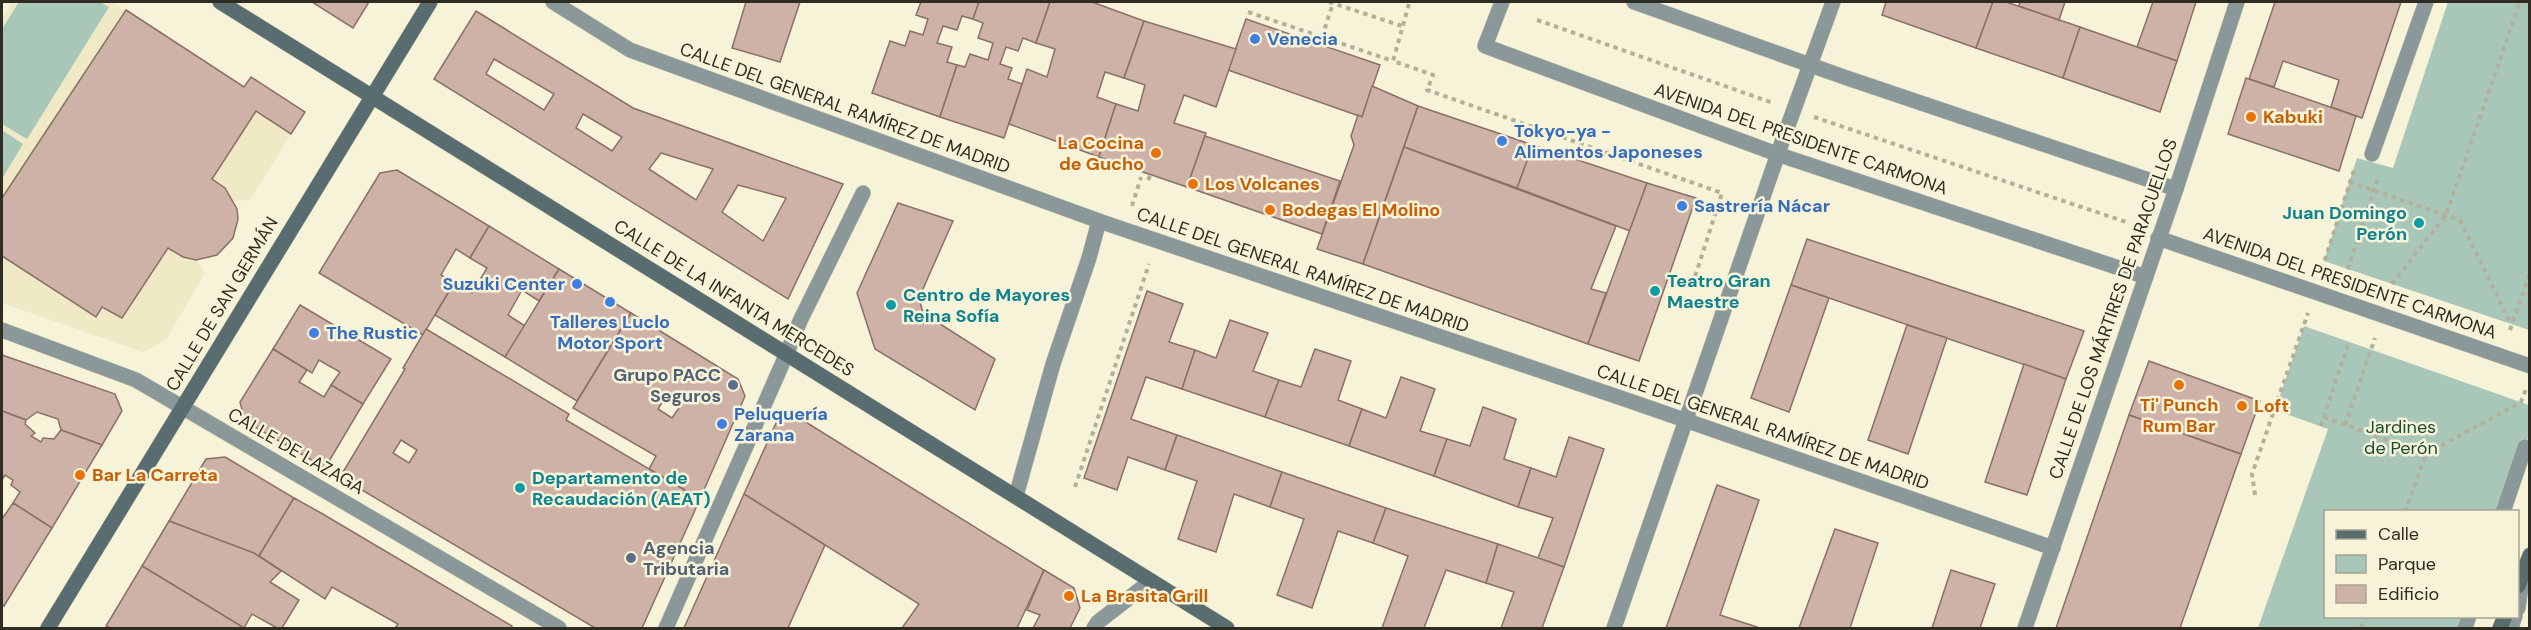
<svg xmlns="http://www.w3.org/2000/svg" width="2531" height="630" font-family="'DM Sans',sans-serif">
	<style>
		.built { fill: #efe9c6 }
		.green { fill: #a9c7b8 }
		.building { fill: #ceb2a7; stroke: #8a7066; stroke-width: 1.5; fill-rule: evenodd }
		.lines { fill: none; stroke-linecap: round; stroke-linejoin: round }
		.lane-casing { stroke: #d3cfb7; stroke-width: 16 }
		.street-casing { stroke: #d3cfb7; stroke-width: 16 }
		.secondary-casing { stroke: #d3cfb7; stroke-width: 16 }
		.path { stroke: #b3b09a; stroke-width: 4; stroke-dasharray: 4.5 4.5; stroke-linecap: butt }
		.lane { stroke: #8a989a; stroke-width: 15 }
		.street { stroke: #8a989a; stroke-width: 15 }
		.secondary { stroke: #596d70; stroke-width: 15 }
		.shop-dot { fill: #3f7fe0; stroke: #f7f3d8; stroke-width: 2 }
		.food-dot { fill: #e8710a; stroke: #f7f3d8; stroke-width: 2 }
		.culture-dot { fill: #0f9aa8; stroke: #f7f3d8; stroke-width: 2 }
		.service-dot { fill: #5c6f8a; stroke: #f7f3d8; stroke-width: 2 }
		.labels { text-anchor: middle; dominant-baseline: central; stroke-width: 5; stroke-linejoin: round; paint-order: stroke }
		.shop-label { font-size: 18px; font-weight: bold; fill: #366cbe; stroke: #f7f3d8; text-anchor: start }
		.street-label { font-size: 18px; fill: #2f2d23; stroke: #f7f3d8 }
		.food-label { font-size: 18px; font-weight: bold; fill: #c56008; stroke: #f7f3d8; text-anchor: start }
		.culture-label { font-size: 18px; font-weight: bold; fill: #0d838f; stroke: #f7f3d8; text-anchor: start }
		.service-label { font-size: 18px; font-weight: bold; fill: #4e5e75; stroke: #f7f3d8; text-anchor: end }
		.park-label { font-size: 18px; fill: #184c37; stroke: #f7f3d8 }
	</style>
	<rect width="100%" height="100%" fill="#f7f3d8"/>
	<polygon class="built" points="12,2 112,2 244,87 251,77 305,112 250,200 234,201 238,219 233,238 217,255 197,260 205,273 166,340 143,352 2,303 2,19"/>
	<g class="green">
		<polygon points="19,2 100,2 109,7 27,139 2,124 2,29"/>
		<polygon points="2448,2 2529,2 2529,330 2324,261 2357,158 2393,168"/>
		<polygon points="2,130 23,144 2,179"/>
		<polygon points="2304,326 2529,405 2529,435 2503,511 2326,512 2326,616 2466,617 2462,628 2258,628 2328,429 2275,410"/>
	</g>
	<g class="building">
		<polygon points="312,2 369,2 353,28"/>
		<polygon points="746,2 800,2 780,62 732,48"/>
		<polygon points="921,2 979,2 973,19 962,16 957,30 943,26 937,43 952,47 947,62 957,65 940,117 872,93 890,41 905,46 910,31 923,35 928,19 916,15"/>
		<polygon points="979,2 1050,2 1036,43 1023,38 1018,51 1006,47 1000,64 1012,68 1008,79 1022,84 1004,138 940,117 957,65 965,67 970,54 988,60 993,43 978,38 983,23 973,19"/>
		<polygon points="1050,2 1092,2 1144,21 1124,78 1105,72 1097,97 1116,104 1099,157 1009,124 1027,69 1047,77 1055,49 1036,43"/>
		<polygon points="1886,2 1993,2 1976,48 1882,15"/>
		<polygon points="1993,2 2006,2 2080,27 2063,78 1976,48"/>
		<polygon points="2020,2 2065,2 2059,20 2019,6"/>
		<polygon points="2153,2 2196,2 2177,61 2137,47"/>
		<polygon points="2275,2 2401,2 2362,118 2331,107 2339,80 2283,61 2274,87 2249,79"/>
		<polygon points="126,10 244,87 251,77 305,112 291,134 256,111 212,179 225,188 237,209 238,219 233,238 217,255 196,260 183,257 168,248 122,318 102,307 96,317 2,256 2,198"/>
		<path d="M476,11L633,108L843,184L788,299L434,79ZM494,59L554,94L544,110L486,74ZM583,114L622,137L612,151L576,128ZM661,153L713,169L696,200L649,169ZM738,185L786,198L763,241L722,212Z"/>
		<polygon points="1246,19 1380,65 1362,117 1228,70"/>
		<polygon points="1144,21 1236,49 1216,107 1184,95 1174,123 1206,133 1187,187 1099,157 1116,104 1138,111 1145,85 1124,78"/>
		<polygon points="2080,27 2177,61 2160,112 2063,78"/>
		<polygon points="2246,78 2356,116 2339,171 2228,134"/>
		<polygon points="1372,86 1418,106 1363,264 1317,249 1354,145 1351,136 1358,115 1362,117"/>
		<polygon points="1418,106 1533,145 1517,188 1404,147"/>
		<polygon points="1205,136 1340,181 1322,234 1187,187"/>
		<polygon points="1533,145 1647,183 1630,231 1517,188"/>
		<polygon points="1404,147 1616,226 1591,289 1606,293 1588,344 1363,264"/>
		<polygon points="397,170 489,226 470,258 456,249 441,275 454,283 423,335 319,273 380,173"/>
		<polygon points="1647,183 1696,198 1639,361 1588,344"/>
		<polygon points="898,203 953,221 919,298 923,313 995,359 975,410 875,349 857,293"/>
		<polygon points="489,226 559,269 539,301 522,290 508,315 525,326 505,357 435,315 454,283 472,293 487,268 470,258"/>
		<polygon points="1807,239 2084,331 2066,379 1791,285"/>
		<polygon points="559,269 631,313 577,401 505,357"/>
		<polygon points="1791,285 1829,298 1789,412 1751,398"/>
		<polygon points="1147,291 1183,304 1169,342 1195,350 1182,389 1146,377 1131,419 1177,435 1165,470 1128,457 1117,490 1084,478"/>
		<polygon points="300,305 391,359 363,404 331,385 340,372 319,360 312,373 273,349"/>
		<path d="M631,313L738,379L745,396L700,499L649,469L656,456L573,408ZM666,396L681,405L672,418L658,409Z"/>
		<polygon points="1230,320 1268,333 1253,371 1279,380 1265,417 1182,389 1195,350 1216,358"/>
		<polygon points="1907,325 1947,338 1908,454 1868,440"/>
		<path d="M426,329L569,414L566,420L700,499L642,628H595L340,477L405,369L403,368ZM401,440L417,450L409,463L393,453Z"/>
		<polygon points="273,349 307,370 299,382 324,397 331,385 363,404 325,468 245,421 240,402"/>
		<polygon points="1315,349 1351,361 1338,400 1362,409 1349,446 1265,417 1279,380 1301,387"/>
		<polygon points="2,355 115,394 122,411 102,445 61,430 58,419 37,412 26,420 2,411"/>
		<polygon points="2149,361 2260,401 2241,454 2129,415"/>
		<polygon points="2024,364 2066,379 2027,495 1985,482"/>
		<polygon points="1401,377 1435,389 1420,431 1447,439 1434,476 1349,446 1362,409 1386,418"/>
		<polygon points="1483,407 1516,419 1504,459 1531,468 1518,507 1434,476 1447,439 1470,446"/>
		<polygon points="2,411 26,420 25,424 35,433 31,436 41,442 43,438 54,439 61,430 102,445 52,528 13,503 20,492 11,485 13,480 5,475 2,480"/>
		<polygon points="2129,415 2241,454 2180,628 2056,628"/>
		<polygon points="796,416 1044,570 1017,628 902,628 919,604 744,494 776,423"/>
		<polygon points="1177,435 1282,472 1270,507 1234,494 1216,552 1178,539 1197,481 1165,470"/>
		<polygon points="1569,437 1604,449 1564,567 1538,558 1553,518 1518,507 1531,468 1556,477"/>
		<polygon points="225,457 294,498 259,556 169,521 206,459"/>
		<polygon points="1282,472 1386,508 1373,543 1338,531 1312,608 1277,595 1304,519 1270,507"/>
		<polygon points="1717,485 1759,500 1720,615 1760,628 1666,628"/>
		<polygon points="744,494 825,545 788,628 684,628"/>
		<polygon points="294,498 321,513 512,626 511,628 395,628 398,624 332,587 325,599 259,556"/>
		<polygon points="13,503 52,528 4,606 2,604 2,519"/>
		<polygon points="1386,508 1498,544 1486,583 1446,570 1424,628 1382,628 1408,556 1373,543"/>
		<polygon points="169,521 254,553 281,571 270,582 299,600 282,628 277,628 252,614 244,628 142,566"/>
		<polygon points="1835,529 1878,543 1850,628 1799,628"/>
		<polygon points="1498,544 1564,567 1542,628 1501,628 1514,592 1486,583"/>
		<polygon points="142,566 244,628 245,628 110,628 106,626"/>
		<polygon points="1044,570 1074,588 1080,608 1070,628 1033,628 1040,615 1027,610"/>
		<polygon points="1951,570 1995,584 1980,628 1932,628"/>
	</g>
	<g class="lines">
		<g class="lane-casing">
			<g id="lane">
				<polyline points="787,353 800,321 863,193"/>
				<polyline points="2503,512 2525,447"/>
				<polyline points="2465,628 2469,616"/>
			</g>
		</g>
		<g class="street-casing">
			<g id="street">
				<polyline points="553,2 630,50 1099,221 1630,401 2053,548"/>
				<polyline points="1502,2 1485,46 1777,154 2146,277"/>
				<polyline points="1634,2 1844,77 2176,189"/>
				<polyline points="2372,154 2426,2"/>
				<polyline points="2158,238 2530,366"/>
				<polyline points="2,330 136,380 559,628"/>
				<polyline points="1016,496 1053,364 1089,258 1099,221"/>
				<polyline points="2518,608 2523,574"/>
				<polyline points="666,628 787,353"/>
				<polyline points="1094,628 1098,622 1151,581"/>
				<polyline points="1614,628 1781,145 1833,2"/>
				<polyline points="2025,628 2176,189 2237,2"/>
				<polyline points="2511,628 2515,616"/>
			</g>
		</g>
		<g class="secondary-casing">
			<g id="secondary">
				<polyline points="220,2 1227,628"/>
				<polyline points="2518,586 2530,555"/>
				<polyline points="48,628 430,2"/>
				<polyline points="2500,628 2505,616"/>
			</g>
		</g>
		<g class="path">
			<polyline points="1329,2 1402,26"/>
			<polyline points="1409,4 1393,61 1433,75 1427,90 1722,193 1692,286"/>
			<polyline points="1248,12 1393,61"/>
			<polyline points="1537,20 1773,103"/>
			<polyline points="1322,37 1333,3"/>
			<polyline points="1814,117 2129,223"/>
			<polyline points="1148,180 1151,174"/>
			<polyline points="2349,182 2460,220 2511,324"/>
			<polyline points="1132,206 1141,177"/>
			<polyline points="2322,269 2355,167"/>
			<polyline points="2345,278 2378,177"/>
			<polyline points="2388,292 2392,284 2446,215 2520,2"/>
			<polyline points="2510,330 2530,273"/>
			<polyline points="2324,417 2426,454 2521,402 2526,389"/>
			<polyline points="2345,425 2375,338"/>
			<polyline points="2321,426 2349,341"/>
			<polyline points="1075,487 1149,264"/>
			<polyline points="2255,495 2252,474 2308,313"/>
			<polyline points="2405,512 2426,454"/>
			<polyline points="2361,628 2365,616"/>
		</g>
		<use href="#lane" class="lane"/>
		<use href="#street" class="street"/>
		<use href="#secondary" class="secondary"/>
	</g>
	<g class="shop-dot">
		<circle cx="1255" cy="39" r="6"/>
		<circle cx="1502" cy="141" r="6"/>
		<circle cx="1682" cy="206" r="6"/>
		<circle cx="577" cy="284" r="6"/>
		<circle cx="610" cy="302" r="6"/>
		<circle cx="314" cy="333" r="6"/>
		<circle cx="722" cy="424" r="6"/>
	</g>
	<g class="food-dot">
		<circle cx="2251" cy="117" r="6"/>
		<circle cx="1156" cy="153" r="6"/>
		<circle cx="1193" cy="184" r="6"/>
		<circle cx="1270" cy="210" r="6"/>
		<circle cx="2179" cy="385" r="6"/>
		<circle cx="2242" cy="406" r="6"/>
		<circle cx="80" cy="475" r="6"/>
		<circle cx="1069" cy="596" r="6"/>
	</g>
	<g class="culture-dot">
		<circle cx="2419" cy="223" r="6"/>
		<circle cx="1655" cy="291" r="6"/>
		<circle cx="891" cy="305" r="6"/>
		<circle cx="520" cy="488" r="6"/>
	</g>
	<g class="service-dot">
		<circle cx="733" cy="385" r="6"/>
		<circle cx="631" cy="558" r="6"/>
	</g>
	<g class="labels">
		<g class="shop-label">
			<text x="1267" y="39">Venecia</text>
			<text x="1514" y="131">Tokyo-ya -<tspan x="1514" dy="21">Alimentos Japoneses</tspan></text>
			<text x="1694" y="206">Sastrería Nácar</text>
			<text x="565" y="284" text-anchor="end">Suzuki Center</text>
			<text x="610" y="322" text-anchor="middle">Talleres Luclo<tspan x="610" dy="21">Motor Sport</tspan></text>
			<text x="326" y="333">The Rustic</text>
			<text x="734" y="414">Peluquería<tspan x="734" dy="21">Zarana</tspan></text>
		</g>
		<g class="street-label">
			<text transform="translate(845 108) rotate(20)">CALLE DEL GENERAL RAMÍREZ DE MADRID</text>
			<text transform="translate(1801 139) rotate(19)">AVENIDA DEL PRESIDENTE CARMONA</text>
			<text transform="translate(1303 270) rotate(19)">CALLE DEL GENERAL RAMÍREZ DE MADRID</text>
			<text transform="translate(2350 283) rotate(19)">AVENIDA DEL PRESIDENTE CARMONA</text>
			<text transform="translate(734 298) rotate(32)">CALLE DE LA INFANTA MERCEDES</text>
			<text transform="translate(222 304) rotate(-59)">CALLE DE SAN GERMÁN</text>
			<text transform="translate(2113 309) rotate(-71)">CALLE DE LOS MÁRTIRES DE PARACUELLOS</text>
			<text transform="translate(1763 427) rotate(19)">CALLE DEL GENERAL RAMÍREZ DE MADRID</text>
			<text transform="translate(296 451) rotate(30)">CALLE DE LAZAGA</text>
		</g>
		<g class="food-label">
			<text x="2263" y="117">Kabuki</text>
			<text x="1144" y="143" text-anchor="end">La Cocina<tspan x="1144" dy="21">de Gucho</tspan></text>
			<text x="1205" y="184">Los Volcanes</text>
			<text x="1282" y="210">Bodegas El Molino</text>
			<text x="2179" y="405" text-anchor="middle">Ti' Punch<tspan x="2179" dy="21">Rum Bar</tspan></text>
			<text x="2254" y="406">Loft</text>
			<text x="92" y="475">Bar La Carreta</text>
			<text x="1081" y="596">La Brasita Grill</text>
		</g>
		<g class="culture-label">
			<text x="2407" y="213" text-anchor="end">Juan Domingo<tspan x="2407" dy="21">Perón</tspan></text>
			<text x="1667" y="281">Teatro Gran<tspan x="1667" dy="21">Maestre</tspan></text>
			<text x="903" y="295">Centro de Mayores<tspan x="903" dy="21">Reina Sofía</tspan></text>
			<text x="532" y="478">Departamento de<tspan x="532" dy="21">Recaudación (AEAT)</tspan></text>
		</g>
		<g class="service-label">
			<text x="721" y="375">Grupo PACC<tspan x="721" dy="21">Seguros</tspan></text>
			<text x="643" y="548" text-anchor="start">Agencia<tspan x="643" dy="21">Tributaria</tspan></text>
		</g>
		<g class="park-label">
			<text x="2401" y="427">Jardines<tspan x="2401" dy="21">de Perón</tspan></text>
		</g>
	</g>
	<rect width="2531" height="630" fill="none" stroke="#2f2d23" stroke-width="6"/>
	<rect x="2324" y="510" width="195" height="108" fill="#f7f3d8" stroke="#a7a490" stroke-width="1.5"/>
	<rect x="2336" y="530" width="30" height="9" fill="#596d70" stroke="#a7a490" stroke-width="1.5"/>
	<text x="2378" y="540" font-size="18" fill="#2f2d23">Calle</text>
	<rect x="2336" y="555" width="30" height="18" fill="#a9c7b8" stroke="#a7a490" stroke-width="1.5"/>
	<text x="2378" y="570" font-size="18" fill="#2f2d23">Parque</text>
	<rect x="2336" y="585" width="30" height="18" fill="#ceb2a7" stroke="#a7a490" stroke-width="1.5"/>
	<text x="2378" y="600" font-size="18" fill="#2f2d23">Edificio</text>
</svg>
